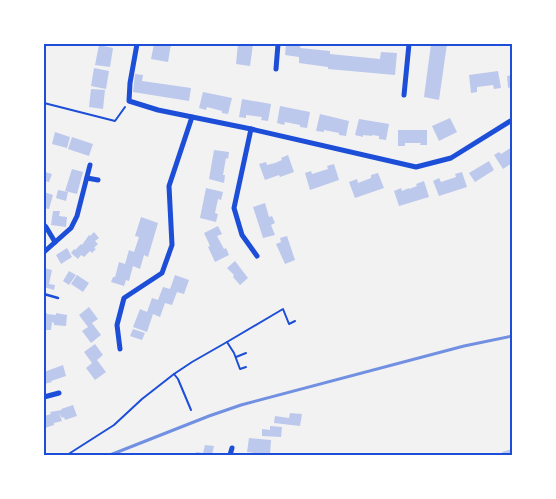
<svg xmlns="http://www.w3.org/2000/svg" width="556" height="499" font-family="'Alegreya Sans',sans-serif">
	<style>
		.building { fill: #bdc9ec }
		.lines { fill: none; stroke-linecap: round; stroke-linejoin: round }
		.path { stroke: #1d4ed8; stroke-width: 2 }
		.service { stroke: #1d4ed8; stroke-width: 2.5 }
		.minor { stroke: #1d4ed8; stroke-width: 5 }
		.rail { stroke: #7290e2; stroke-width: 3 }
		.neatline { fill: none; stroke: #1d4ed8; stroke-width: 2 }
	</style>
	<rect width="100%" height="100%" fill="#f2f2f2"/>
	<g class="building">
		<polygon points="154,44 171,44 168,62 151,59"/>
		<polygon points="238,44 253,44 250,66 236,64"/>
		<polygon points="286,44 301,44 300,48 330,51 330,54 380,59 381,52 397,53 395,75 328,69 328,67 299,63 299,57 285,55"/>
		<polygon points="431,44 447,44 439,100 424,97"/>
		<polygon points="99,45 113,48 110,67 95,65"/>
		<polygon points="94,68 109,71 106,89 91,86"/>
		<polygon points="498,71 501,88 494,89 493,85 477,87 477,92 471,93 469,75"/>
		<polygon points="135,74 143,75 142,81 191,88 189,101 133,92"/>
		<polygon points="512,75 512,87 508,88 507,76"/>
		<polygon points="91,89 105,90 103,109 89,107"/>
		<polygon points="203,92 232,98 228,114 222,113 222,111 207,107 206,110 199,108"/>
		<polygon points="242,99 271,104 268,121 261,120 262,117 246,115 246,118 239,117"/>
		<polygon points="280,106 310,112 307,128 300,127 300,125 285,122 284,125 277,123"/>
		<polygon points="320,114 349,121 346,136 339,135 339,133 324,130 324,132 316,131"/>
		<polygon points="450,118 457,132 439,141 432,126"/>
		<polygon points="359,119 389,124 386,140 379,139 379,136 372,135 372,136 363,135 363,137 355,135"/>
		<polygon points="398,130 427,130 427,145 420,145 421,143 405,143 405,146 398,146"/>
		<polygon points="55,132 70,137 67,148 52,144"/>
		<polygon points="72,137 93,144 89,156 68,149"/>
		<polygon points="512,147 512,163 503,169 494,155 499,152 501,154"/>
		<polygon points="214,150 229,152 228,159 226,158 223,175 225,175 224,183 209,179"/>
		<polygon points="288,155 294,172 280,177 279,175 265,180 259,164 266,162 267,165 275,163 282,160 281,158"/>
		<polygon points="489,161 494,170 475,182 469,173"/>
		<polygon points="334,164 339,180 310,190 305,173 311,171 312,174 328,169 327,166"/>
		<polygon points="72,169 83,172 77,194 65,191"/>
		<polygon points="45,172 52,174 49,182 44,181"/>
		<polygon points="462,172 467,187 439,196 433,181 439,178 441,182 456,177 455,174"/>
		<polygon points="378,173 384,188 355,198 349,182 357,179 358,183 371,178 371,175"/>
		<polygon points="424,181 429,197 399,206 394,191 401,188 402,191 409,188 409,189 417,186 416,184"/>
		<polygon points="206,188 223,192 221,200 218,199 215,213 218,214 216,222 200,218"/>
		<polygon points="58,190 68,192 66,201 56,198"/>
		<polygon points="44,192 53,195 49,209 44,208"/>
		<polygon points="265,203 269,217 272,216 275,223 271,225 275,235 263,238 253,207"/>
		<polygon points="53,211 60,211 59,216 67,217 66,227 51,225"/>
		<polygon points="141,217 158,223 148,257 144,255 140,269 133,266 129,281 126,280 124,286 111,282 113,277 115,277 119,262 125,264 129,250 134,252 139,237 135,236"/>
		<polygon points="218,226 222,234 217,236 224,249 226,248 229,255 215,262 208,247 210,246 204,233"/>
		<polygon points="94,232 99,238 95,241 98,244 94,248 96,249 92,253 90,251 84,257 81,255 78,259 71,253 74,249 75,250 81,244 82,245 89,235 90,236"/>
		<polygon points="287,236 295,260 285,264 276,244 281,242 280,238"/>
		<polygon points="67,248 72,257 61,264 56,255"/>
		<polygon points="235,261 248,278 240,285 233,277 234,275 227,268"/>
		<polygon points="44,268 52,270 49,284 55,285 54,290 44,287"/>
		<polygon points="69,271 76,275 69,285 63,281"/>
		<polygon points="77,275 89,283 83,292 71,284"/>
		<polygon points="175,275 189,280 184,294 177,292 172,305 165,303 160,317 153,314 147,332 133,327 140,309 147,312 152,298 158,300 163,287 170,289"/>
		<polygon points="89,307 98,319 92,323 101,335 91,343 82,331 88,327 79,315"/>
		<polygon points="44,313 47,313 47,314 56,315 56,313 67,315 66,326 54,325 54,323 52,322 51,330 46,330 46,325 44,325"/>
		<polygon points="133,329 145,333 142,340 130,336"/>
		<polygon points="95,344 103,355 97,360 106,372 95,380 86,368 92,363 84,352"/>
		<polygon points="63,365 66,376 51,381 52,382 44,384 44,372"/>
		<polygon points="73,405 77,416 65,420 64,417 62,418 59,413 62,421 54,423 54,425 45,428 45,427 44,427 44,416 51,414 50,412 62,410 61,409"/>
		<polygon points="290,413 302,414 300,426 274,423 275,416 289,418"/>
		<polygon points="270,426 282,427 281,437 262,436 262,429 270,430"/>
		<polygon points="249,438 271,440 270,455 247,452"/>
		<polygon points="205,445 214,446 212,455 196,455 196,452 203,453"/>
		<polygon points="512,449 512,455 503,455 502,452"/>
	</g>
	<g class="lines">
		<g class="path">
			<polyline points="44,103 115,121 125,107"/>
			<polyline points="227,342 283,309 289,324 295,321"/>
			<polyline points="236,357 246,353"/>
			<polyline points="174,374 192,362 227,342 234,353 240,369 246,367"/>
			<polyline points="67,455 114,425 142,399 174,374 178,379 191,410"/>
		</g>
		<polyline class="service" points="44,294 58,298"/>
		<g class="minor">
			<polyline points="137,44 130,83 129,101 158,110 251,129 416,167 451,158 512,120"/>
			<polyline points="276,69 278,44"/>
			<polyline points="404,95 409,44"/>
			<polyline points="251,129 234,208 242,235 257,256"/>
			<polyline points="87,178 98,180"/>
			<polyline points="44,225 46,227 55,242"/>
			<polyline points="44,252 71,228 77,216 90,165"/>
			<polyline points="120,349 117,325 124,298 162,273 172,245 169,186 192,117"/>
			<polyline points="44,397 59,393"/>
			<polyline points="230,455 232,448"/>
		</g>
		<polyline class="rail" points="110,455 209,416 241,405 464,346 512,336"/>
	</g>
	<rect width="556" height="499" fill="none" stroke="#ffffff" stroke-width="90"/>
	<rect x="45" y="45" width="466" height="409" class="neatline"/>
</svg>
